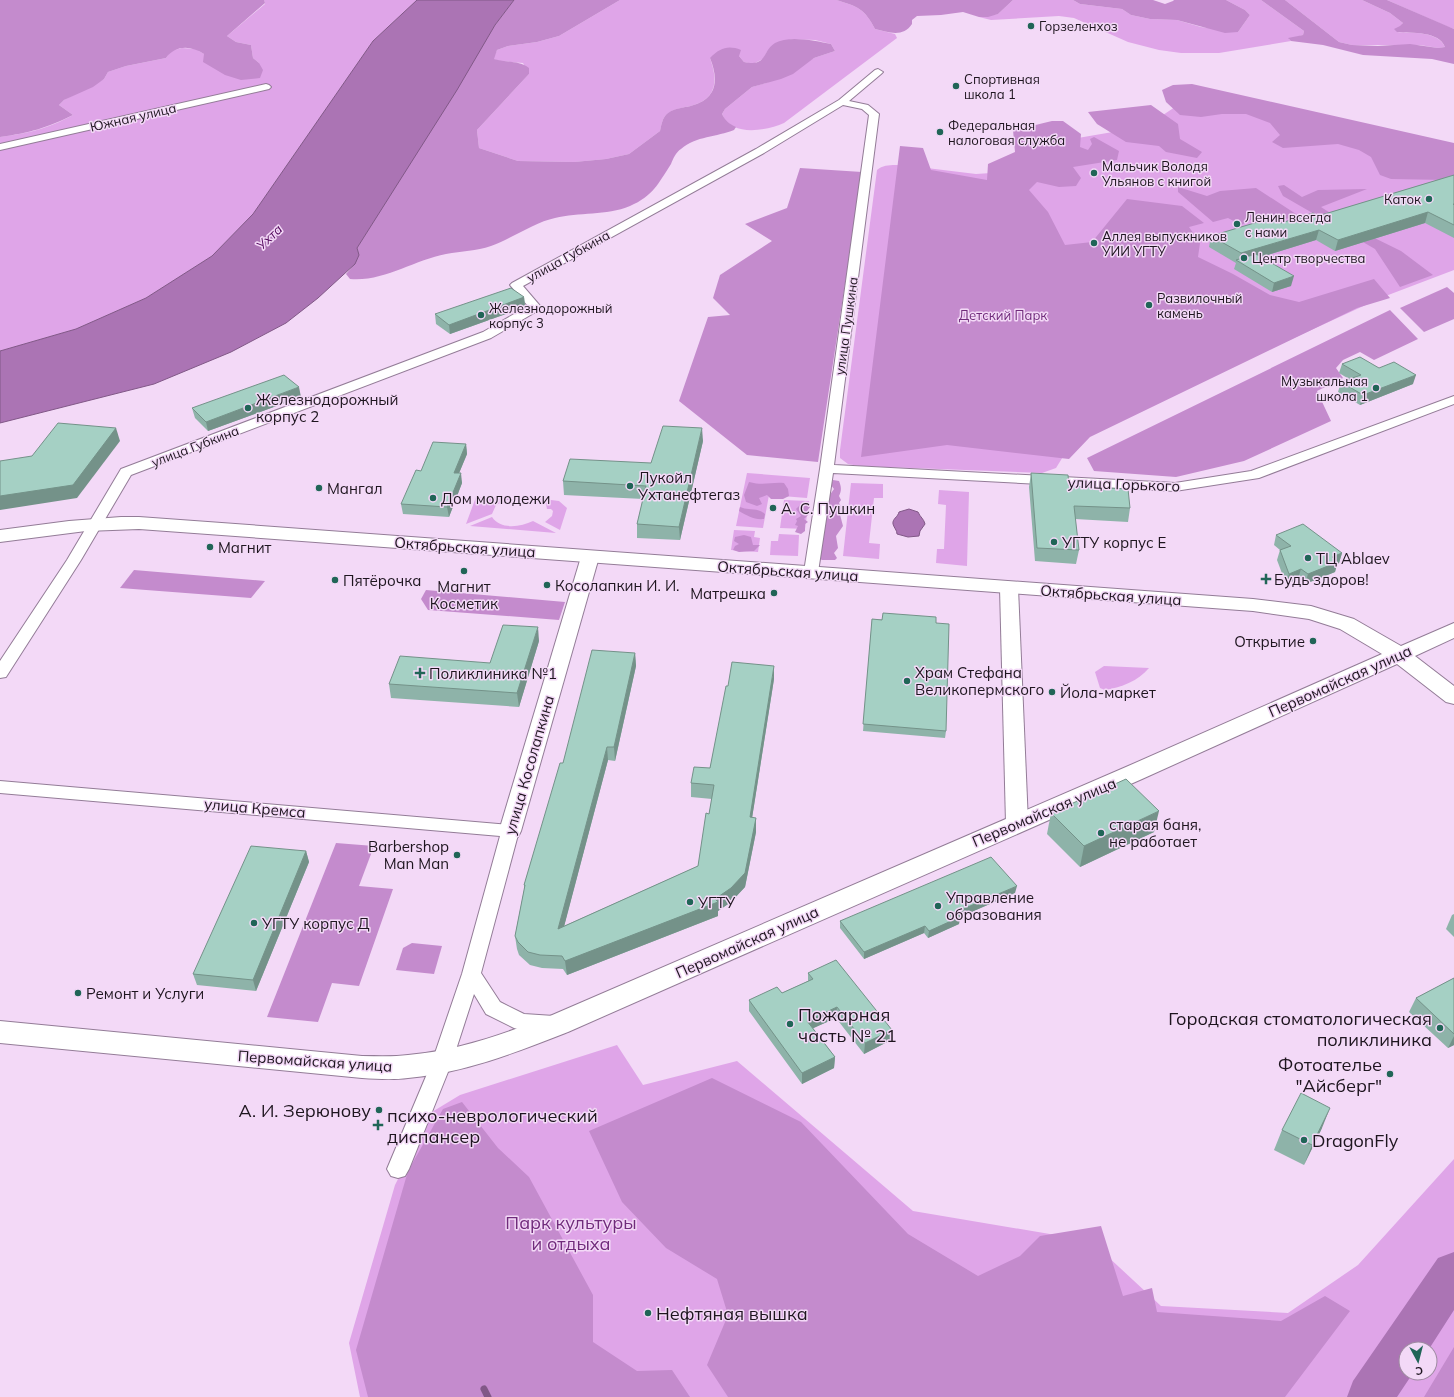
<svg xmlns="http://www.w3.org/2000/svg" width="1454" height="1397" font-family="Mulish,sans-serif">
	<style>
		.green { fill: #dfa5e8; fill-rule: evenodd }
		.forest { fill: #c48bcd }
		.water { fill: #ab74b4; stroke: #815887 }
		.lines { fill: none; stroke-linecap: round; stroke-linejoin: round }
		.stream { stroke: #815887; stroke-width: 7 }
		.river { fill: #ab74b4; fill-rule: evenodd }
		.minor-casing { stroke: #937c97; stroke-width: 2 }
		.tertiary-casing { stroke: #937c97; stroke-width: 2 }
		.secondary-casing { stroke: #937c97; stroke-width: 2 }
		.minor { fill: #fff; fill-rule: evenodd }
		.tertiary { fill: #fff; fill-rule: evenodd }
		.secondary { fill: #fff; fill-rule: evenodd }
		.wall { fill: #8eb3a9 }
		.shaded-wall { fill: #749289 }
		.building { fill: #a5d0c4; stroke: #749289 }
		.poi-dot { fill: #206557; stroke: #f3d9f7; stroke-width: 1.5 }
		.labels { text-anchor: middle; dominant-baseline: central; stroke-width: 3; stroke-linejoin: round; paint-order: stroke }
		.far-poi-label { font-size: 13px; fill: #1e151f; stroke: #f3d9f7; text-anchor: start }
		.far-street-label { font-size: 13px; fill: #1e151f; stroke: #f3d9f7 }
		.far-water-label { font-size: 13px; font-style: italic; fill: #50055a; stroke: #f3d9f7 }
		.far-park-label { font-size: 13px; fill: #702b7b; stroke: #f3d9f7 }
		.poi-label { font-size: 15px; fill: #1e151f; stroke: #f3d9f7; text-anchor: start }
		.street-label { font-size: 15px; fill: #1e151f; stroke: #f3d9f7 }
		.near-poi-label { font-size: 18px; fill: #1e151f; stroke: #f3d9f7; text-anchor: start }
		.near-park-label { font-size: 18px; fill: #702b7b; stroke: #f3d9f7 }
	</style>
	<rect width="100%" height="100%" fill="#f3d9f7"/>
	<g class="green">
		<path d="M264,0H417L373,41L253,214L212,256L146,298L76,329L0,351V137C29,133 47,129 73,115L59,105L64,100L104,79L108,72L126,66L166,58L171,51L182,48L196,49L204,54L259,63L253,58L251,45L236,42L227,36L265,4Z"/>
		<path d="M620,0H836C857,6 865,9 875,29L895,34L897,38L784,123C766,131 731,137 722,114L725,109L752,87L766,83L814,58L835,51L831,44L815,40L791,39L767,52L763,59L753,64L744,62L739,56L710,58C716,75 719,94 699,103C687,109 675,106 665,116C662,120 661,126 660,131L629,154L606,159L574,162L518,161L479,148L477,130L529,74L523,63L500,61L493,59L497,50L508,46L537,42L559,36Z"/>
		<polygon points="1013,0 1073,0 1080,4 1122,9 1131,15 1150,19 1177,20 1201,27 1238,32 1250,15 1245,10 1226,0 1261,0 1304,31 1303,35 1289,39 1291,41 1219,53 1181,53 1159,50 1128,42 1074,18 1059,16 991,20 979,17 998,14"/>
		<path d="M1285,0H1362L1390,13L1403,23L1397,32C1412,33 1438,31 1445,47L1438,48L1420,45H1352L1339,42Z"/>
		<polygon points="1387,0 1454,0 1454,29 1446,26"/>
		<path d="M1196,100L1454,162V270L1383,297L1077,438L1072,442L1056,468L1042,473L859,466L848,464L840,458V450L877,170C884,164 893,165 902,165L976,174L1006,172L1043,144L1136,128L1151,123L1181,103Z"/>
		<polygon points="747,473 810,478 807,498 769,495 763,528 736,526"/>
		<polygon points="851,483 883,484 883,498 874,498 869,543 880,544 879,559 843,556"/>
		<polygon points="939,490 969,492 967,566 936,563 937,549 944,549 946,505 938,504"/>
		<polygon points="476,497 512,498 496,505 492,514 466,524"/>
		<polygon points="535,498 559,501 567,508 560,530 545,522 552,516 553,511 551,509 547,509 546,504 542,505"/>
		<polygon points="784,500 809,501 805,529 780,528"/>
		<path d="M492,517C501,530 520,527 533,521L556,533L470,526Z"/>
		<polygon points="734,530 755,531 754,537 760,538 758,552 731,550"/>
		<polygon points="779,534 799,535 798,556 770,555 771,541 778,541"/>
		<path d="M1104,666L1149,668C1138,681 1122,687 1105,690L1100,688L1095,672Z"/>
		<path d="M617,1045L643,1085L737,1061L913,1211L1091,1241L1161,1306L1288,1313L1358,1265L1454,1159V1397H360L349,1343L395,1185L432,1112L460,1095ZM1406,1349H1430V1373H1406Z"/>
	</g>
	<g class="forest">
		<path d="M0,0H264L265,3L227,36L236,42L251,45L253,58L259,63L263,70L260,78L241,80L225,75L203,62L204,54C191,45 175,45 166,58L126,66L108,72L104,79L93,87L64,100L59,105L73,115C47,128 29,133 0,137Z"/>
		<path d="M514,0H620L559,36L537,42L508,46L497,50L494,59C506,63 519,60 529,68V74L477,130L479,148L518,161L574,162L606,159L629,154L660,131C661,126 662,120 665,116C674,106 687,109 699,103C719,94 717,75 710,58C720,48 728,45 741,50L739,56L744,62C768,67 761,52 775,43C789,35 816,41 831,44L835,51L814,58L793,74L781,79L752,87L725,109L722,114C725,120 729,124 736,127L734,130C717,137 696,136 681,149C676,152 673,159 671,164C658,184 653,196 630,206C606,216 579,212 555,218C535,222 511,239 491,246C476,251 462,251 446,254C414,260 384,282 350,279L346,274C353,266 360,260 357,248L495,25Z"/>
		<path d="M836,0H1013L998,14L988,17H979L963,12L941,15L917,16L912,20V24C903,38 888,32 875,29C865,9 857,6 836,0Z"/>
		<polygon points="1073,0 1153,0 1165,4 1173,1 1174,0 1226,0 1245,10 1250,15 1238,32 1225,33 1177,20 1150,19 1131,15 1122,9 1080,4"/>
		<path d="M1261,0H1285L1339,42L1352,45L1378,46L1410,44L1438,48L1445,47C1439,31 1412,33 1397,32L1394,29L1400,26L1403,23L1390,13L1362,0H1387L1454,29V64L1432,59L1363,55L1323,45L1291,41L1288,38L1303,35L1304,31Z"/>
		<polygon points="1192,84 1454,143 1454,182 1446,180 1391,179 1380,175 1371,157 1359,150 1338,144 1283,148 1272,142 1280,135 1270,123 1246,114 1222,114 1201,117 1180,115 1166,102 1162,90 1173,85"/>
		<polygon points="1151,105 1178,124 1180,139 1202,152 1197,158 1166,152 1159,146 1126,142 1097,124 1088,112"/>
		<path d="M1052,121H1063L1081,134L1080,147L1088,150L1092,144L1090,139L1094,137L1119,151L1117,160L1073,167L1081,178L1076,186L1059,187L1037,182L1029,190L1048,212L1065,245L1092,242L1127,199L1182,206L1204,223L1189,227L1200,243L1198,257L1233,274L1270,295L1299,302L1374,279L1390,298L1357,308L1090,437L1069,459L947,445L861,457L900,146L923,148L931,170L987,180L988,164L1015,152L1013,130C1026,128 1038,124 1052,121Z"/>
		<polygon points="800,168 862,172 818,462 747,455 679,401 708,317 730,315 713,298 720,275 772,241 745,224 787,208"/>
		<polygon points="1284,185 1302,197 1318,190 1367,189 1321,207 1350,226 1401,251 1433,275 1400,287 1375,249 1283,196 1278,186"/>
		<polygon points="1178,187 1207,196 1220,191 1256,188 1299,216 1277,221 1263,214 1241,225 1228,218 1213,222 1178,192"/>
		<polygon points="1447,287 1454,293 1454,319 1424,332 1400,308"/>
		<polygon points="1390,310 1418,339 1374,360 1360,352 1343,360 1336,368 1343,378 1317,391 1331,421 1244,461 1176,477 1094,471 1087,458"/>
		<path d="M833,480L839,481C841,486 842,490 839,496L841,500L839,503L842,508L839,511L843,526L836,536L838,548L834,553L837,558L835,560H822L818,558L822,548L821,543L824,536L823,530L825,525L824,520L828,504L827,499L834,489L831,485Z"/>
		<path d="M749,482C764,486 770,482 784,483L788,489L789,496L783,499H771L767,495L759,498L762,504L757,506L746,502L744,495Z"/>
		<polygon points="808,504 810,507 807,511 809,514 804,519 808,522 805,524 805,531 801,534 795,532 798,526 795,525 797,521 796,519 801,516 796,509 800,505"/>
		<path d="M740,507C749,511 757,507 765,514L764,519C754,520 748,516 739,511Z"/>
		<polygon points="744,535 751,537 753,545 760,545 754,551 739,552 733,550 735,546 739,544 734,541 735,537"/>
		<polygon points="134,570 265,581 251,598 120,588"/>
		<polygon points="426,590 565,602 559,620 428,610 421,599"/>
		<polygon points="336,843 374,846 359,886 393,889 359,986 332,983 318,1022 267,1017"/>
		<polygon points="412,943 442,946 434,974 396,970 403,948"/>
		<polygon points="712,1078 801,1122 908,1234 978,1276 1020,1256 1040,1236 1101,1226 1123,1296 1152,1288 1157,1312 1281,1321 1325,1296 1350,1311 1285,1397 728,1397 707,1365 728,1315 717,1279 666,1248 622,1202 589,1131"/>
		<polygon points="462,1102 498,1148 529,1177 593,1295 593,1342 637,1371 672,1370 690,1397 368,1397 356,1350 408,1171 443,1109"/>
		<polygon points="1454,1347 1454,1397 1424,1397"/>
	</g>
	<g class="water">
		<polygon points="417,0 514,0 495,25 457,90 357,248 359,255 355,264 318,298 286,323 231,352 154,384 0,423 0,351 76,329 146,298 212,256 253,214 373,41"/>
		<path d="M909,509L918,512C920,517 924,519 925,524L920,531L919,536L908,537L897,534C897,530 894,528 893,524C892,519 898,517 899,512Z"/>
	</g>
	<g class="lines">
		<polyline class="stream" points="484,1389 488,1397"/>
		<polygon class="river" points="1454,1252 1454,1310 1429,1349 1406,1349 1406,1373 1413,1373 1397,1397 1347,1397 1353,1381 1438,1258"/>
		<g class="minor-casing">
			<g id="minor">
				<polygon points="878,69 883,72 881,74 849,101 868,105 879,114 834,465 1175,483 1251,471 1454,396 1454,404 1259,478 1175,491 833,473 818,572 816,575 811,576 806,575 804,572 820,469 869,115 862,109 843,105 764,153 523,286 541,307 539,310 491,338 131,475 81,560 6,677 0,678 0,661 67,560 121,469 483,332 528,306 510,285 512,283 756,149 839,100 875,70"/>
				<polygon points="266,84 269,85 271,87 269,89 0,150 0,144"/>
				<polygon points="0,781 510,825 516,827 519,831 481,973 500,1002 524,1014 554,1016 561,1018 564,1024 561,1030 554,1032 521,1030 514,1028 486,1014 474,994 452,1062 409,1169 405,1176 398,1178 391,1176 387,1169 432,1062 462,974 500,836 0,793"/>
			</g>
		</g>
		<g class="tertiary-casing">
			<g id="tertiary">
				<polygon points="590,552 596,553 599,557 521,831 518,837 510,839 502,837 499,831 581,557 584,553"/>
				<polygon points="1009,582 1016,584 1018,588 1028,823 1025,829 1017,831 1009,829 1006,823 1000,588 1002,584"/>
			</g>
		</g>
		<g class="secondary-casing">
			<path id="secondary" d="M121,517H139L1253,599L1311,606L1354,619L1401,646L1454,623V638L1415,656L1454,686V704L1446,702L1397,664L1142,779L568,1032C517,1052 464,1073 408,1078C393,1080 377,1079 362,1078L0,1043V1021L362,1056C377,1056 393,1057 408,1055C457,1051 504,1034 550,1016L1126,767L1382,654L1340,629L1309,619L1253,611L139,529L86,531L0,542V530L69,521Z"/>
		</g>
		<use href="#minor" class="minor"/>
		<use href="#tertiary" class="tertiary"/>
		<use href="#secondary" class="secondary"/>
	</g>
	<g class="wall">
		<polygon points="1454,175 1454,238 1425,223 1335,251 1316,240 1261,257 1291,286 1272,292 1234,269 1236,263 1209,247 1211,236 1318,216"/>
		<polygon points="524,297 525,306 520,309 450,334 436,324 435,314"/>
		<polygon points="1342,364 1379,368 1413,384 1360,405 1338,392 1341,382 1349,379 1339,373"/>
		<polygon points="301,397 208,431 195,418 192,408"/>
		<polygon points="703,441 680,540 637,538 637,524 643,499 564,495 563,481 651,463"/>
		<polygon points="466,444 467,454 459,473 462,483 449,517 403,514 401,504"/>
		<polygon points="1031,473 1069,486 1130,508 1128,522 1075,519 1079,550 1076,564 1035,561 1029,487"/>
		<polygon points="1276,535 1342,553 1339,563 1337,564 1335,572 1305,584 1298,579 1286,584 1277,560 1280,550 1274,545"/>
		<polygon points="872,619 936,623 946,731 945,738 863,731"/>
		<polygon points="539,641 519,707 391,698 389,684 490,663"/>
		<polygon points="635,653 636,666 615,761 608,760 564,926 698,866 712,799 691,797 691,783 710,768 728,686 774,679 752,818 756,832 745,887 731,902 718,911 718,916 567,975 563,969 542,968 530,965 519,955 517,949 515,936 524,890 524,885 563,763"/>
		<polygon points="1051,813 1154,832 1080,867 1047,834"/>
		<polygon points="306,851 309,862 256,991 197,985 193,974"/>
		<polygon points="1015,893 960,917 959,924 928,938 924,933 864,959 840,928 840,921"/>
		<polygon points="1454,914 1454,937 1446,929 1452,915"/>
		<polygon points="808,973 892,1030 891,1040 864,1054 836,1018 813,1028 835,1057 834,1068 802,1084 749,1011 749,1000 782,993 808,981"/>
		<polygon points="1454,978 1454,1045 1448,1048 1409,1012 1416,998"/>
		<polygon points="1322,1128 1304,1165 1274,1150 1282,1130"/>
	</g>
	<g class="shaded-wall">
		<polygon points="1428,212 1425,223 1335,251 1338,240"/>
		<polygon points="1319,230 1316,240 1242,263 1239,262 1241,253"/>
		<polygon points="1294,276 1291,286 1272,292 1274,283"/>
		<polygon points="524,297 525,306 520,309 450,334 449,325"/>
		<polygon points="1416,375 1413,384 1360,405 1363,395"/>
		<polygon points="299,387 301,397 208,431 206,422"/>
		<polygon points="116,428 120,441 77,498 0,510 0,496"/>
		<polygon points="702,428 703,441 680,540 679,527"/>
		<polygon points="466,444 467,454 455,483 454,473"/>
		<polygon points="461,473 462,483 449,517 447,507"/>
		<polygon points="1342,553 1339,563 1337,564 1335,572 1305,584 1308,574 1332,557"/>
		<polygon points="1301,569 1298,579 1286,584 1289,574"/>
		<polygon points="538,627 539,641 519,707 517,693"/>
		<polygon points="635,653 636,666 615,761 614,747"/>
		<polygon points="774,666 774,679 750,831 750,817"/>
		<polygon points="607,747 608,760 560,942 558,929"/>
		<polygon points="1159,811 1154,832 1080,867 1084,846"/>
		<polygon points="756,818 756,832 745,887 731,902 718,911 718,916 567,975 565,961 715,899"/>
		<polygon points="306,851 309,862 256,991 253,980"/>
		<polygon points="1017,886 1015,893 960,917 959,924 928,938 929,931 956,912"/>
		<polygon points="925,926 924,933 864,959 864,952"/>
		<polygon points="837,1007 836,1018 807,1031 807,1021"/>
		<polygon points="892,1030 891,1040 864,1054 865,1043"/>
		<polygon points="1454,1036 1454,1045 1448,1048"/>
		<polygon points="835,1057 834,1068 802,1084 802,1073"/>
		<polygon points="1330,1108 1322,1128 1304,1165 1312,1145"/>
	</g>
	<g class="building">
		<polygon points="1454,175 1454,204 1453,204 1454,205 1454,225 1428,212 1338,240 1319,230 1241,253 1211,236 1271,218 1281,223 1313,213 1318,216"/>
		<polygon points="1256,254 1294,276 1274,283 1236,260"/>
		<polygon points="511,288 524,297 519,299 449,325 435,314"/>
		<polygon points="1360,357 1379,368 1394,362 1416,375 1363,395 1341,382 1361,375 1342,364"/>
		<polygon points="284,375 299,387 206,422 192,408"/>
		<polygon points="58,423 116,428 73,485 0,496 0,461 32,456"/>
		<polygon points="663,426 702,428 679,527 637,524 646,486 563,481 570,459 651,463"/>
		<polygon points="433,442 466,444 454,473 461,473 447,507 401,504 416,470 421,471"/>
		<polygon points="1031,473 1068,475 1069,486 1128,489 1130,508 1074,506 1079,550 1037,548"/>
		<polygon points="1303,524 1342,553 1332,557 1338,562 1308,574 1301,569 1289,574 1280,550 1291,546 1276,535"/>
		<polygon points="883,613 936,617 936,623 949,624 946,731 863,724 872,619 882,620"/>
		<polygon points="503,625 538,627 517,693 389,684 400,656 490,663"/>
		<polygon points="592,650 635,653 614,747 607,747 558,929 698,866 706,813 709,814 714,785 691,783 694,767 710,768 726,686 728,686 732,662 774,666 750,817 756,818 745,873 731,888 715,899 718,902 565,961 562,956 540,955 528,952 518,942 515,936 525,885 524,885 560,763 563,763"/>
		<polygon points="1126,779 1159,811 1084,846 1051,813"/>
		<polygon points="251,846 306,851 253,980 193,974"/>
		<polygon points="991,857 1017,886 956,912 960,917 929,931 925,926 864,952 840,921"/>
		<polygon points="836,960 892,1030 865,1043 837,1007 807,1021 835,1057 802,1073 749,1000 777,987 782,993 813,979 808,973"/>
		<polygon points="1454,978 1454,1034 1416,998"/>
		<polygon points="1301,1093 1330,1108 1312,1145 1282,1130"/>
	</g>
	<g class="poi-dot">
		<circle cx="1031" cy="26" r="4"/>
		<circle cx="956" cy="86" r="4"/>
		<circle cx="940" cy="132" r="4"/>
		<circle cx="1094" cy="173" r="4"/>
		<circle cx="1429" cy="199" r="4"/>
		<circle cx="1237" cy="224" r="4"/>
		<circle cx="1094" cy="243" r="4"/>
		<circle cx="1244" cy="258" r="4"/>
		<circle cx="1149" cy="305" r="4"/>
		<circle cx="481" cy="315" r="4"/>
		<circle cx="1376" cy="388" r="4"/>
		<circle cx="248" cy="408" r="4"/>
		<circle cx="630" cy="486" r="4"/>
		<circle cx="319" cy="488" r="4"/>
		<circle cx="433" cy="498" r="4"/>
		<circle cx="773" cy="508" r="4"/>
		<circle cx="1054" cy="542" r="4"/>
		<circle cx="210" cy="547" r="4"/>
		<circle cx="1308" cy="558" r="4"/>
		<circle cx="464" cy="571" r="4"/>
		<path d="M1264 573h4v4h4v4h-4v4h-4v-4h-4v-4h4z"/>
		<circle cx="335" cy="580" r="4"/>
		<circle cx="547" cy="585" r="4"/>
		<circle cx="774" cy="593" r="4"/>
		<circle cx="1313" cy="641" r="4"/>
		<path d="M418 667h4v4h4v4h-4v4h-4v-4h-4v-4h4z"/>
		<circle cx="907" cy="681" r="4"/>
		<circle cx="1052" cy="692" r="4"/>
		<circle cx="1101" cy="833" r="4"/>
		<circle cx="457" cy="855" r="4"/>
		<circle cx="690" cy="902" r="4"/>
		<circle cx="938" cy="906" r="4"/>
		<circle cx="254" cy="923" r="4"/>
		<circle cx="78" cy="993" r="4"/>
		<circle cx="790" cy="1024" r="4"/>
		<circle cx="1440" cy="1028" r="4"/>
		<circle cx="1390" cy="1074" r="4"/>
		<circle cx="379" cy="1110" r="4"/>
		<path d="M376 1119h4v4h4v4h-4v4h-4v-4h-4v-4h4z"/>
		<circle cx="1304" cy="1140" r="4"/>
		<circle cx="648" cy="1313" r="4"/>
	</g>
	<g class="labels">
		<g class="far-poi-label">
			<text x="1039" y="26">Горзеленхоз</text>
			<text x="964" y="79">Спортивная<tspan x="964" dy="15">школа 1</tspan></text>
			<text x="948" y="125">Федеральная<tspan x="948" dy="15">налоговая служба</tspan></text>
			<text x="1102" y="166">Мальчик Володя<tspan x="1102" dy="15">Ульянов с книгой</tspan></text>
			<text x="1421" y="199" text-anchor="end">Каток</text>
			<text x="1245" y="217">Ленин всегда<tspan x="1245" dy="15">с нами</tspan></text>
			<text x="1102" y="236">Аллея выпускников<tspan x="1102" dy="15">УИИ УГТУ</tspan></text>
			<text x="1252" y="258">Центр творчества</text>
			<text x="1157" y="298">Развилочный<tspan x="1157" dy="15">камень</tspan></text>
			<text x="489" y="308">Железнодорожный<tspan x="489" dy="15">корпус 3</tspan></text>
			<text x="1368" y="381" text-anchor="end">Музыкальная<tspan x="1368" dy="15">школа 1</tspan></text>
		</g>
		<g class="far-street-label">
			<text transform="translate(133 117) rotate(-13)">Южная улица</text>
			<text transform="translate(568 256) rotate(-29)">улица Губкина</text>
			<text transform="translate(846 326) rotate(-82)">улица Пушкина</text>
			<text transform="translate(195 446) rotate(-21)">улица Губкина</text>
		</g>
		<g class="far-water-label">
			<text transform="translate(269 237) rotate(-44)">Ухта</text>
		</g>
		<g class="far-park-label">
			<text x="1003" y="315">Детский Парк</text>
		</g>
		<g class="poi-label">
			<text x="256" y="399">Железнодорожный<tspan x="256" dy="17">корпус 2</tspan></text>
			<text x="638" y="477">Лукойл<tspan x="638" dy="17">Ухтанефтегаз</tspan></text>
			<text x="327" y="488">Мангал</text>
			<text x="441" y="498">Дом молодежи</text>
			<text x="781" y="508">А. С. Пушкин</text>
			<text x="1062" y="542">УГТУ корпус Е</text>
			<text x="218" y="547">Магнит</text>
			<text x="1316" y="558">ТЦ Ablaev</text>
			<text x="1274" y="579">Будь здоров!</text>
			<text x="343" y="580">Пятёрочка</text>
			<text x="555" y="585">Косолапкин И. И.</text>
			<text x="464" y="586" text-anchor="middle">Магнит<tspan x="464" dy="17">Косметик</tspan></text>
			<text x="766" y="593" text-anchor="end">Матрешка</text>
			<text x="1305" y="641" text-anchor="end">Открытие</text>
			<text x="915" y="672">Храм Стефана<tspan x="915" dy="17">Великопермского</tspan></text>
			<text x="429" y="673">Поликлиника №1</text>
			<text x="1060" y="692">Йола-маркет</text>
			<text x="1109" y="824">старая баня,<tspan x="1109" dy="17">не работает</tspan></text>
			<text x="449" y="846" text-anchor="end">Barbershop<tspan x="449" dy="17">Man Man</tspan></text>
			<text x="946" y="897">Управление<tspan x="946" dy="17">образования</tspan></text>
			<text x="698" y="902">УГТУ</text>
			<text x="262" y="923">УГТУ корпус Д</text>
			<text x="86" y="993">Ремонт и Услуги</text>
		</g>
		<g class="street-label">
			<text transform="translate(1124 484) rotate(2)">улица Горького</text>
			<text transform="translate(465 547) rotate(4)">Октябрьская улица</text>
			<text transform="translate(788 571) rotate(4)">Октябрьская улица</text>
			<text transform="translate(1111 595) rotate(4)">Октябрьская улица</text>
			<text transform="translate(1340 681) rotate(-24)">Первомайская улица</text>
			<text transform="translate(529 765) rotate(-74)">улица Косолапкина</text>
			<text transform="translate(255 808) rotate(5)">улица Кремса</text>
			<text transform="translate(1044 812) rotate(-23)">Первомайская улица</text>
			<text transform="translate(747 942) rotate(-24)">Первомайская улица</text>
			<text transform="translate(315 1061) rotate(4)">Первомайская улица</text>
		</g>
		<g class="near-poi-label">
			<text x="798" y="1014">Пожарная<tspan x="798" dy="21">часть № 21</tspan></text>
			<text x="1432" y="1018" text-anchor="end">Городская стоматологическая<tspan x="1432" dy="21">поликлиника</tspan></text>
			<text x="1382" y="1064" text-anchor="end">Фотоателье<tspan x="1382" dy="21">"Айсберг"</tspan></text>
			<text x="371" y="1110" text-anchor="end">А. И. Зерюнову</text>
			<text x="387" y="1115">психо-неврологический<tspan x="387" dy="21">диспансер</tspan></text>
			<text x="1312" y="1140">DragonFly</text>
			<text x="656" y="1313">Нефтяная вышка</text>
		</g>
		<g class="near-park-label">
			<text x="571" y="1222">Парк культуры<tspan x="571" dy="21">и отдыха</tspan></text>
		</g>
	</g>
	<g transform="translate(1418 1361) rotate(173)"><circle r="19" fill="#f3d9f7" stroke="#9e8ba1"/>
	<path d="M0-3L7 15L0 10L-7 15Z" fill="#206557"/>
	<text y="-6" font-size="11" font-weight="bold" text-anchor="middle" fill="#1e151f">С</text>
	</g>
</svg>
